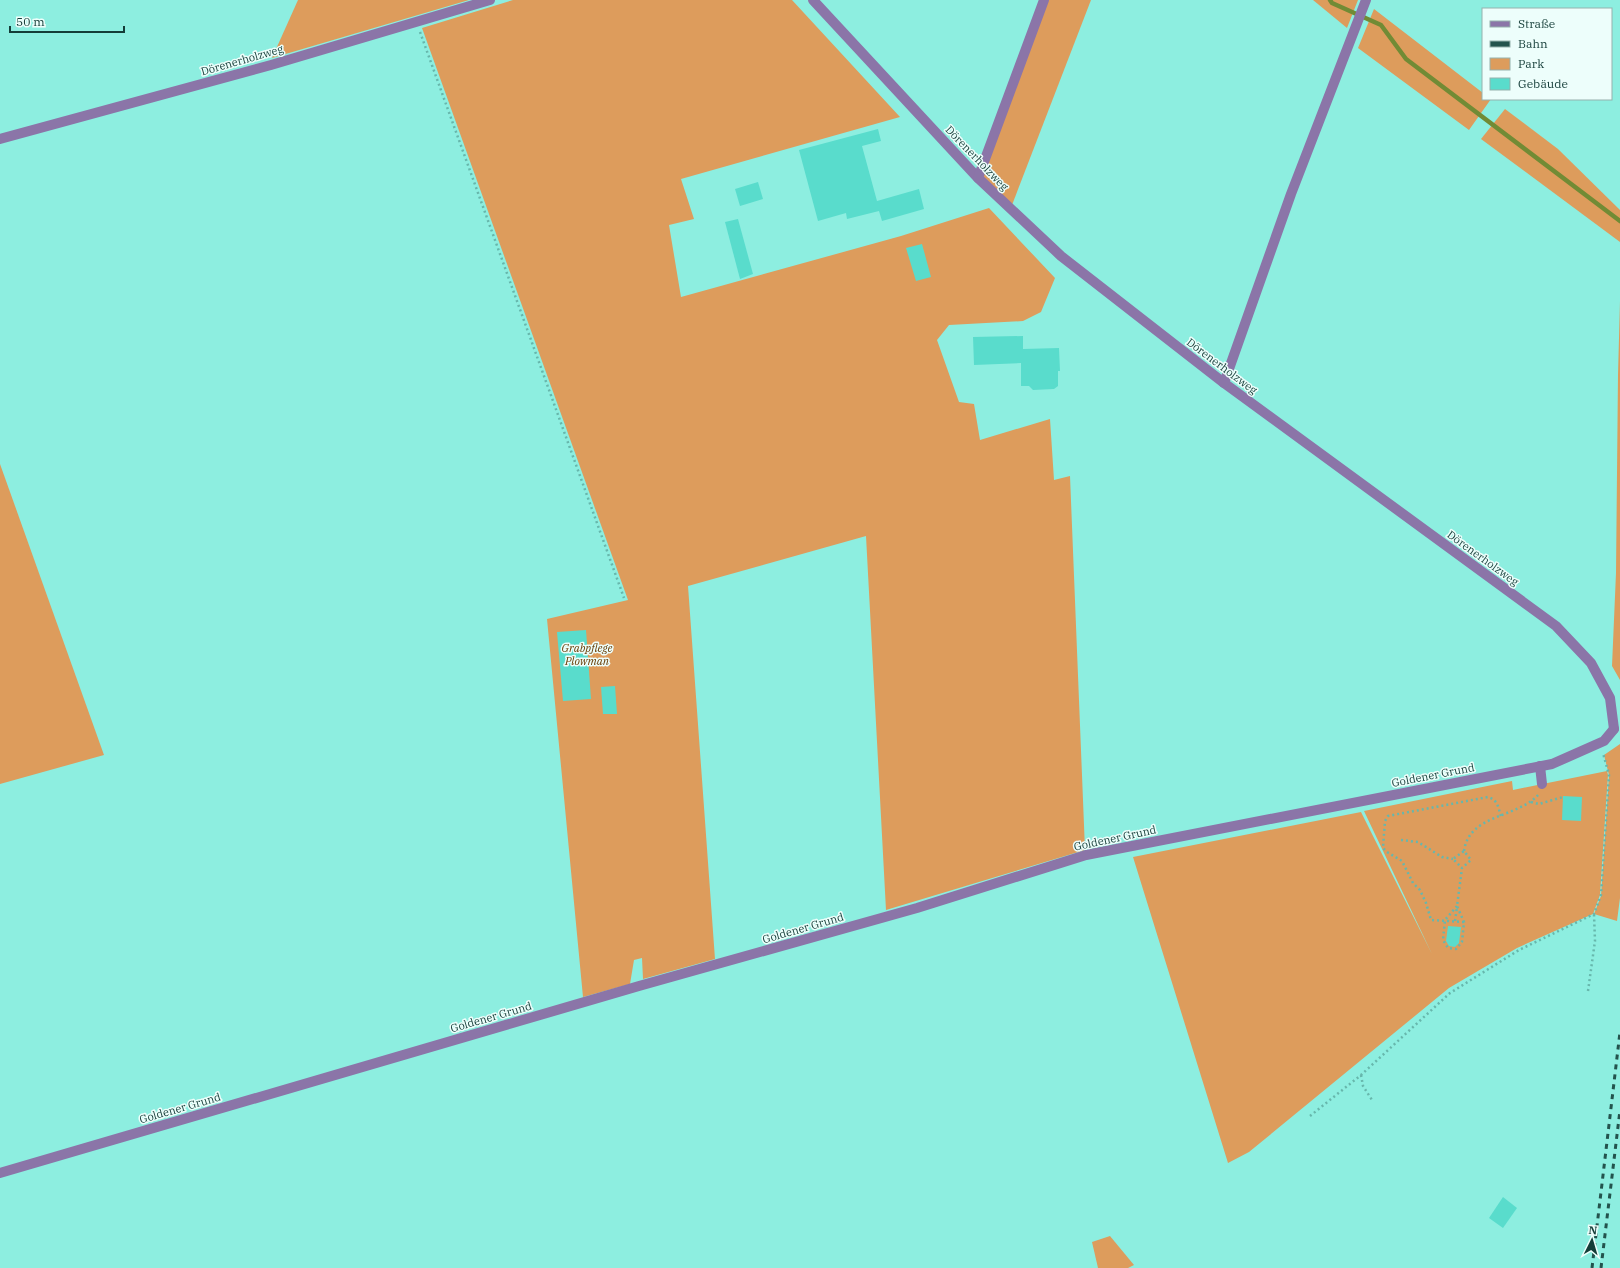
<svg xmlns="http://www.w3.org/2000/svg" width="1620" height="1268" font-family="'IBM Plex Serif',serif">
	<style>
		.green { fill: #dd9c5c }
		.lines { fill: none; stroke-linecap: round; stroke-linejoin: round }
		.stream { stroke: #718b35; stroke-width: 4.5 }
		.building { fill: #59dccc }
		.path { stroke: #67b7ac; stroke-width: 2.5; stroke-dasharray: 2 3; stroke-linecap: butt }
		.minor { stroke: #8b75a8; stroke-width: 10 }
		.rail { stroke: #23534d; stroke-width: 3; stroke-dasharray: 5 5; stroke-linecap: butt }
		.labels { text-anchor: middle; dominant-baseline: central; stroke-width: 3; stroke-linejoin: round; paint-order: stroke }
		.street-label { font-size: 11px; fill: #143d38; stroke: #edfefb }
		.park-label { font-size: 11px; font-style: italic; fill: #673b03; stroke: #edfefb }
	</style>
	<rect width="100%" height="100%" fill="#8deee0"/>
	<g class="green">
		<polygon points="298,0 469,0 272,58"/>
		<polygon points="513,0 792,0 900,117 681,179 694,219 669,225 681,297 901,236 989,208 1055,278 1041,312 1023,321 949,325 937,340 959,402 974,404 980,440 1050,419 1054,480 1070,476 1085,850 886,910 866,536 688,586 715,959 643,979 642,958 634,960 630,984 583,997 547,619 628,600 422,28"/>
		<polygon points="1048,0 1091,0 1012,205 980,174"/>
		<polygon points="1313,0 1358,0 1347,28"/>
		<polygon points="1374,9 1483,93 1483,99 1491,99 1469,130 1358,48"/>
		<polygon points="1505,109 1558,149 1620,210 1620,242 1481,139"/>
		<polygon points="1620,301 1620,680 1612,666 1616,573 1618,375"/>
		<polygon points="0,464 104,755 0,784"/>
		<polygon points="1620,744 1620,898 1617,921 1594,914 1601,896 1609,775 1604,755"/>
		<polygon points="1607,771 1608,775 1600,895 1593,914 1517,948 1449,988 1249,1152 1228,1163 1133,857 1361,812 1432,954 1364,811 1512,781 1513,790"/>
		<polygon points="1110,1236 1134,1265 1128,1268 1098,1268 1092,1242"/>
	</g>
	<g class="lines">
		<polyline class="stream" points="1330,0 1332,3 1381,25 1406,59 1620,221"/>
	</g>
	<g class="building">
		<polygon points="878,129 881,141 862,146 877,201 919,189 924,209 882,221 879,211 847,219 846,213 818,221 799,150"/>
		<polygon points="758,182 763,199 740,206 735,189"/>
		<polygon points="738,219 753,274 740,279 725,222"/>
		<polygon points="922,244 931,277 916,281 906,248"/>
		<polygon points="1023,336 1023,349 1059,348 1060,371 1058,371 1058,386 1054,389 1033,390 1029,386 1021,386 1021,363 974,365 973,337"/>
		<polygon points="586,630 591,699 563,701 557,632"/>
		<polygon points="615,686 617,714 603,714 601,687"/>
		<polygon points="1563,796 1582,797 1581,821 1562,820"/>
		<polygon points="1448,926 1461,927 1459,943 1455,947 1449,946 1446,941"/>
		<polygon points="1503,1197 1517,1208 1503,1228 1489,1218"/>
	</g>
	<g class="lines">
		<g class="path">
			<polyline points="420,32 624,598"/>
			<polyline points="1531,802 1539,804 1563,797"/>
			<polyline points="1401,840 1418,842 1442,857 1453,859"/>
			<path d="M1464,851C1469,814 1517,818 1538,795"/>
			<polyline points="1457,906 1445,920 1443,940 1448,948 1456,949 1462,942 1464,922 1457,906 1462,868 1471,860 1464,851 1453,859 1462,868"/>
			<polyline points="1455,921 1457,907"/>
			<path d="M1464,922L1431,920L1426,903L1420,890L1413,883L1402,861L1387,852L1383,848L1385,821L1388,816L1488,797C1498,800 1498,807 1501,816"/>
			<polyline points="1588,991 1595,941 1594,914"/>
			<polyline points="1361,1075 1363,1086 1372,1100"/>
			<polyline points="1310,1116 1361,1075 1450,993 1519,950 1594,914 1601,895 1609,775 1603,753"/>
		</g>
		<g class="minor">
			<polyline points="813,0 978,178 1061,256 1224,383 1556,626 1591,663 1610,698 1614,729"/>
			<polyline points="0,139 271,65 490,0"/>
			<polyline points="978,178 1044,0"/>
			<polyline points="1224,383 1291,194 1366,0"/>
			<polyline points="1540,766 1542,784"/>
			<polyline points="0,1173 639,986 917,908 1086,855 1552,764 1604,741 1614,729"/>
		</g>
		<g class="rail">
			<polyline points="1592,1268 1620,1032"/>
			<polyline points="1601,1268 1620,1110"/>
		</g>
	</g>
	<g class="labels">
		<g class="street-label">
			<text transform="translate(242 60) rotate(-16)">Dörenerholzweg</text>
			<text transform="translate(977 158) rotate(46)">Dörenerholzweg</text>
			<text transform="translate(1222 366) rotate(37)">Dörenerholzweg</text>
			<text transform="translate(1483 558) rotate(36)">Dörenerholzweg</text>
			<text transform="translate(1433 775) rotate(-11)">Goldener Grund</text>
			<text transform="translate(1115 838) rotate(-12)">Goldener Grund</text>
			<text transform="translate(803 928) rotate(-16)">Goldener Grund</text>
			<text transform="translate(491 1017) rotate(-16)">Goldener Grund</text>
			<text transform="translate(180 1108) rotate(-16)">Goldener Grund</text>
		</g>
		<g class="park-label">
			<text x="587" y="648">Grabpflege<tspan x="587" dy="13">Plowman</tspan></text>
		</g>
	</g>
	<rect x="1482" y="8" width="130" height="92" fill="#edfefb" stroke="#96b1ad"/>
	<rect x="1490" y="21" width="20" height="6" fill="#8b75a8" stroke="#96b1ad"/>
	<text x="1518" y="28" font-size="12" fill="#143d38">Straße</text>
	<rect x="1490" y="41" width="20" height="6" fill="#23534d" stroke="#96b1ad"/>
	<text x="1518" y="48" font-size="12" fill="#143d38">Bahn</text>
	<rect x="1490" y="58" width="20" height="12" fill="#dd9c5c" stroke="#96b1ad"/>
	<text x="1518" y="68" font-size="12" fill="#143d38">Park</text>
	<rect x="1490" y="78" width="20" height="12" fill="#59dccc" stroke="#96b1ad"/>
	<text x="1518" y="88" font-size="12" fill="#143d38">Gebäude</text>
	<g transform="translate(1592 1240) rotate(5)" stroke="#edfefb" stroke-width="3" paint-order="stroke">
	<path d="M0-3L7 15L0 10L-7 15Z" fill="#143d38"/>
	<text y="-6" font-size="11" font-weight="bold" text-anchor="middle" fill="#143d38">N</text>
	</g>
	<path d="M10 26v6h114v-6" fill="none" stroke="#143d38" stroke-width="2"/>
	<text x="16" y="26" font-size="12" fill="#143d38" stroke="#edfefb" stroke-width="3" paint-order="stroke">50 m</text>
</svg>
